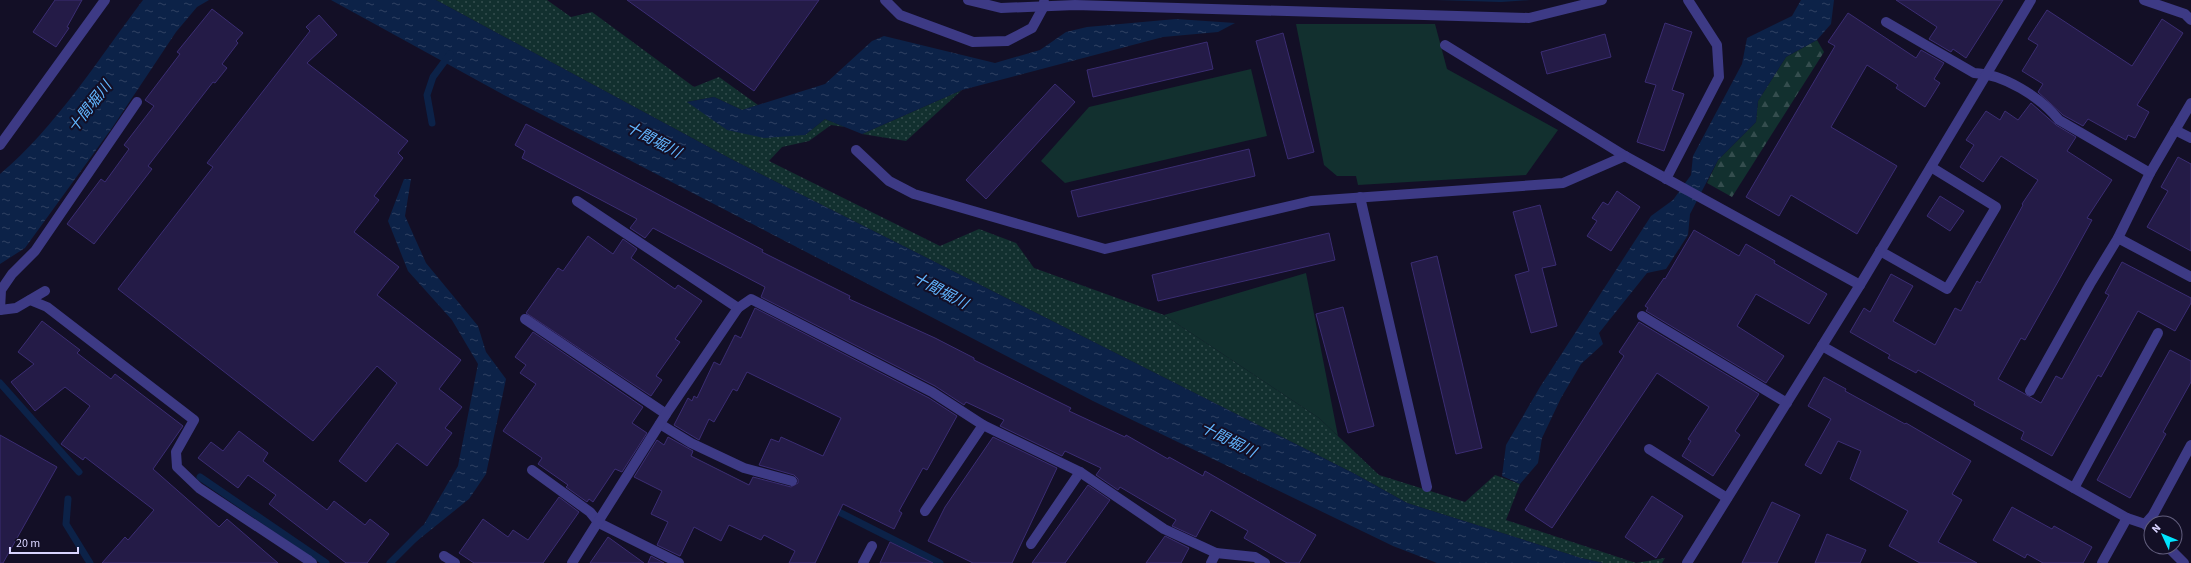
<svg xmlns="http://www.w3.org/2000/svg" width="2191" height="563" font-family="'Source Sans 3','Noto Sans JP',sans-serif">
	<style>
		.grass { fill: url(#grass-dots) }
		.forest { fill: url(#forest-firs) }
		.green { fill: #12302f }
		.water { fill: url(#water-ripples) }
		.lines { fill: none; stroke-linecap: round; stroke-linejoin: round }
		.stream { stroke: #0c2248; stroke-width: 7 }
		.building { fill: #241b47; stroke: #3b2d73 }
		.service { stroke: #3d3a85; stroke-width: 10 }
		.minor { stroke: #3d3a85; stroke-width: 10 }
		.labels { text-anchor: middle; dominant-baseline: central; stroke-width: 4; stroke-linejoin: round; paint-order: stroke }
		.water-label { font-size: 15px; font-style: italic; fill: #62b6ff; stroke: #130f26 }
	</style>
	<defs>
		<pattern id="grass-dots" width="8" height="8" patternUnits="userSpaceOnUse"><rect width="8" height="8" fill="#12302f"/><path d="M2 2h.1M6 6h.1" fill="none" stroke="#344d4e" stroke-width="1.8" stroke-linecap="round"/></pattern>
		<pattern id="forest-firs" width="22" height="20" patternUnits="userSpaceOnUse"><rect width="22" height="20" fill="#12302f"/><path d="M5 1l3.5 6h-7zM16 11l3.5 6h-7z" fill="#344d4e"/></pattern>
		<pattern id="water-ripples" width="26" height="14" patternUnits="userSpaceOnUse"><rect width="26" height="14" fill="#0c2248"/><path d="M2 4q2-2 4 0t4 0M15 11q2-2 4 0t4 0" fill="none" stroke="#2f4163"/></pattern>
	</defs>
	<rect width="100%" height="100%" fill="#130f26"/>
	<g class="grass">
		<polygon points="436,0 547,0 571,17 592,12 694,87 719,77 758,105 742,110 714,97 687,102 805,135 825,119 845,127 831,125 809,141 782,147 769,161 940,246 979,229 1016,243 1034,268 1164,315 1319,418 1379,475 1465,502 1495,475 1520,484 1506,520 1636,563 1665,558 1662,563 1603,563 1581,558 1407,503 1355,474 731,159"/>
		<polygon points="962,90 906,141 862,134"/>
	</g>
	<polygon class="forest" points="1817,40 1824,52 1732,197 1707,183 1718,160 1756,122 1758,101 1786,57"/>
	<g class="green">
		<polygon points="1296,24 1435,24 1447,69 1558,130 1526,175 1358,185 1356,176 1337,176 1324,165"/>
		<polygon points="1251,69 1267,136 1065,183 1041,161 1089,107"/>
		<polygon points="1306,273 1338,436 1319,418 1164,315"/>
	</g>
	<g class="water">
		<path d="M143,0H209L197,7L176,32L112,128L25,248L0,264V174C56,127 99,58 143,0Z"/>
		<polygon points="331,0 436,0 731,159 1355,474 1407,503 1581,558 1603,563 1437,563 1393,546 1093,401 504,95"/>
		<polygon points="1437,0 1530,0 1501,2"/>
		<polygon points="1801,0 1834,0 1831,24 1817,40 1786,57 1758,101 1756,122 1718,160 1690,214 1688,235 1666,269 1647,273 1599,333 1603,344 1581,364 1561,398 1542,438 1538,463 1520,484 1502,476 1506,445 1540,387 1651,216 1673,200 1691,175 1693,156 1742,64 1747,38 1792,16"/>
		<polygon points="1176,19 1235,23 1218,32 1163,37 962,90 862,134 825,119 805,135 764,138 727,130 687,102 714,97 742,110 825,84 872,41 884,36 995,63 1040,50 1066,32 1087,27"/>
		<polygon points="404,179 411,179 405,216 426,263 478,326 486,352 506,379 486,474 469,499 412,545 458,466 478,364 452,320 408,271 388,221"/>
	</g>
	<g class="lines">
		<g class="stream">
			<polyline points="432,123 427,95 433,77 450,54"/>
			<polyline points="0,383 79,472"/>
			<polyline points="200,477 326,563"/>
			<polyline points="68,499 66,524 90,563"/>
			<polyline points="831,508 940,563"/>
			<polyline points="390,563 424,529"/>
		</g>
	</g>
	<g class="building">
		<polygon points="55,0 82,0 67,27 69,28 56,47 33,32"/>
		<polygon points="627,0 819,0 754,91"/>
		<polygon points="1896,0 2003,0 1966,58 1953,49 1951,52 1929,39 1937,27"/>
		<polygon points="212,9 243,33 236,41 238,43 222,64 227,68 215,83 213,82 148,166 152,169 94,244 67,224 101,179 105,182 129,149 124,145 154,106 145,100 180,54 177,52"/>
		<polygon points="2047,10 2132,66 2162,19 2183,33 2137,105 2149,112 2135,138 2128,135 2126,140 2088,119 2083,126 2063,115 2038,92 2043,84 2022,71 2038,45 2028,39"/>
		<polygon points="1848,13 1916,58 1921,50 1944,63 1934,79 1940,83 1925,107 1896,88 1898,85 1867,65 1831,127 1897,166 1857,234 1791,195 1779,216 1746,197 1835,46 1828,42"/>
		<polygon points="319,15 337,35 307,63 408,141 398,153 403,158 374,196 379,200 354,232 399,267 377,295 461,360 439,389 462,407 445,428 452,433 427,466 397,443 366,482 339,461 397,383 377,366 313,441 118,289 213,167 207,163 310,31 306,27"/>
		<polygon points="1665,23 1692,32 1672,90 1684,94 1664,151 1637,142 1656,85 1645,82"/>
		<polygon points="1283,33 1314,152 1288,159 1256,41"/>
		<polygon points="1605,34 1611,57 1547,74 1541,52"/>
		<polygon points="1207,42 1213,69 1093,97 1087,70"/>
		<polygon points="1055,84 1075,102 986,199 966,180"/>
		<polygon points="2031,103 2056,125 2076,137 2067,151 2112,180 2087,218 2092,220 2060,278 2025,340 2021,338 1998,379 2041,403 2056,376 2062,379 2109,295 2105,293 2122,262 2191,298 2191,303 2175,331 2138,311 2101,377 2098,375 2052,456 2021,439 2024,432 1974,405 1975,402 1918,370 1916,373 1888,358 1890,355 1850,332 1864,308 1870,312 1891,274 1913,286 1893,321 1935,345 1955,308 1961,311 1977,281 1980,283 2023,205 2022,204 2038,180 2001,156 1983,182 1960,167 1974,145 1966,140 1986,111 2000,120 2005,111 2018,120"/>
		<polygon points="526,124 763,250 762,252 850,296 849,299 935,338 974,358 974,360 1071,408 1069,411 1125,437 1126,435 1168,459 1169,457 1203,476 1205,471 1316,535 1299,563 1287,563 1244,538 1248,531 1211,510 1196,537 1172,526 1176,520 1120,487 1118,490 1096,475 1101,468 1065,451 1062,456 1000,426 1004,420 966,402 964,405 935,386 761,297 765,287 653,228 645,238 630,228 637,219 522,158 525,151 515,145"/>
		<polygon points="1249,149 1255,176 1078,217 1071,191"/>
		<polygon points="2178,157 2191,164 2191,251 2147,227 2168,191 2161,187"/>
		<polygon points="1617,191 1640,207 1611,251 1587,236 1597,221 1592,218 1603,202 1608,205"/>
		<polygon points="1940,196 1964,211 1950,231 1927,216"/>
		<polygon points="1540,205 1556,265 1542,268 1557,326 1531,333 1515,275 1529,271 1513,212"/>
		<polygon points="1694,230 1739,256 1746,244 1775,261 1774,263 1827,294 1809,324 1756,294 1737,326 1784,356 1766,383 1646,311 1648,308 1645,306 1664,278 1665,279"/>
		<polygon points="1329,233 1335,260 1158,301 1152,275"/>
		<polygon points="588,236 613,254 623,239 637,249 631,258 675,289 678,285 702,301 675,339 680,342 656,376 662,380 651,396 526,313 558,268 563,271"/>
		<polygon points="1437,256 1482,448 1456,454 1411,263"/>
		<polygon points="1343,307 1374,426 1348,433 1316,314"/>
		<polygon points="755,308 929,398 957,416 927,470 923,468 899,511 902,513 894,529 843,504 815,563 789,563 795,551 764,535 761,540 729,525 721,541 694,527 680,556 657,545 668,522 651,514 662,491 634,477 657,440 664,445 668,437 693,451 691,456 749,485 753,477 791,487 798,483 798,479 794,475 759,465 771,439 779,442 781,437 823,456 841,418 747,372 737,391 733,389 714,422 709,419 699,440 674,425 688,398 692,401 694,396 697,398 714,362 720,365 735,335 741,338"/>
		<polygon points="42,321 80,350 77,353 111,379 115,374 183,426 153,469 219,527 227,519 278,563 102,563 125,537 128,540 154,510 85,457 83,460 61,444 90,406 65,387 35,411 11,382 34,364 18,352"/>
		<polygon points="1639,322 1759,394 1735,431 1740,435 1713,476 1682,456 1691,441 1688,439 1709,407 1657,373 1552,528 1525,510 1624,356 1619,352"/>
		<polygon points="533,332 643,407 632,423 647,433 622,472 615,469 593,502 589,499 587,502 566,487 568,485 538,464 542,458 503,431 536,384 520,373 526,365 515,357"/>
		<polygon points="2170,350 2191,361 2191,382 2163,432 2166,434 2130,498 2097,480"/>
		<polygon points="1824,377 1846,389 1845,391 1905,424 1906,423 1971,461 1952,494 1962,500 1938,542 1977,563 1920,563 1889,546 1908,511 1850,479 1861,451 1838,441 1821,474 1805,465 1831,419 1808,406"/>
		<polygon points="239,431 268,453 263,461 327,510 334,501 365,525 370,519 389,534 367,563 346,563 269,504 276,495 248,475 238,488 198,458 211,442 223,451"/>
		<polygon points="0,435 57,467 3,563 0,563"/>
		<polygon points="993,437 1057,468 1012,563 973,563 928,541 945,507"/>
		<polygon points="1088,485 1110,500 1065,563 1032,563"/>
		<polygon points="1652,496 1683,516 1656,558 1625,537"/>
		<polygon points="559,497 579,512 543,563 474,563 459,553 483,519 508,537 513,530 528,540"/>
		<polygon points="1772,502 1800,515 1777,563 1742,563"/>
		<polygon points="2012,507 2052,529 2054,526 2092,547 2083,563 2043,563 2027,554 2025,558 1993,540"/>
		<polygon points="1827,534 1866,550 1860,563 1815,563"/>
		<polygon points="1165,536 1189,548 1181,563 1146,563"/>
		<polygon points="608,537 644,563 590,563"/>
		<polygon points="890,542 933,563 880,563"/>
		<polygon points="651,556 664,563 648,563"/>
	</g>
	<g class="lines">
		<polyline class="service" points="30,300 47,307 194,420 176,452 177,467 199,488 308,560"/>
		<g class="minor">
			<polyline points="885,0 900,15 973,42 1007,41 1032,28 1044,6 1044,2"/>
			<polyline points="968,0 1001,8 1075,5 1529,18 1602,0"/>
			<polyline points="2144,0 2185,14 2191,20"/>
			<path d="M1886,22L1974,73C2004,74 2040,97 2059,120L2150,173L2118,238L2090,284L2030,391"/>
			<polyline points="1445,45 1625,156 1860,285"/>
			<polyline points="2175,130 2191,138"/>
			<polyline points="0,145 105,0"/>
			<polyline points="856,150 889,181 914,194 1105,249 1311,201 1563,183 1625,156"/>
			<polyline points="2150,173 2191,103"/>
			<polyline points="1666,179 1719,77 1717,45 1688,0"/>
			<polyline points="1360,197 1427,487"/>
			<polyline points="577,201 738,308"/>
			<polyline points="2118,238 2191,277"/>
			<polyline points="1880,251 1947,289 1996,207 1931,167"/>
			<polyline points="0,310 1,290 12,274 35,251 137,102"/>
			<polyline points="0,310 16,308 45,291"/>
			<polyline points="1642,316 1787,403"/>
			<polyline points="525,319 666,414"/>
			<polyline points="1822,346 2127,518 2145,524 2151,530"/>
			<polyline points="660,424 691,443 744,468 792,481"/>
			<polyline points="1649,449 1727,498"/>
			<polyline points="532,470 590,512 599,523 679,563"/>
			<polyline points="2074,488 2158,333"/>
			<polyline points="925,511 983,425"/>
			<polyline points="2145,524 2153,515 2191,445"/>
			<polyline points="1031,544 1080,472"/>
			<polyline points="2168,547 2184,563"/>
			<polyline points="1216,553 1255,557 1265,563"/>
			<polyline points="444,556 455,563"/>
			<polyline points="308,560 312,563"/>
			<polyline points="572,563 666,414 738,308 751,299 932,392 983,425 1080,472 1164,529 1216,553 1211,563"/>
			<polyline points="863,563 872,546"/>
			<polyline points="1687,563 1860,285 2031,0"/>
			<polyline points="2102,563 2127,518"/>
		</g>
	</g>
	<g class="labels">
		<g class="water-label">
			<text transform="translate(90 107) rotate(-52)">十間堀川</text>
			<text transform="translate(653 140) rotate(28)">十間堀川</text>
			<text transform="translate(940 291) rotate(28)">十間堀川</text>
			<text transform="translate(1228 440) rotate(27)">十間堀川</text>
		</g>
	</g>
	<g transform="translate(2163 535) rotate(314)"><circle r="19" fill="#130f26" stroke="#625e7d"/>
	<path d="M0-3L7 15L0 10L-7 15Z" fill="#00e5ff"/>
	<text y="-6" font-size="11" font-weight="bold" text-anchor="middle" fill="#d9d4ff">N</text>
	</g>
	<path d="M10 547v6h68v-6" fill="none" stroke="#d9d4ff" stroke-width="2"/>
	<text x="16" y="547" font-size="12" fill="#d9d4ff" stroke="#130f26" stroke-width="3" paint-order="stroke">20 m</text>
</svg>
